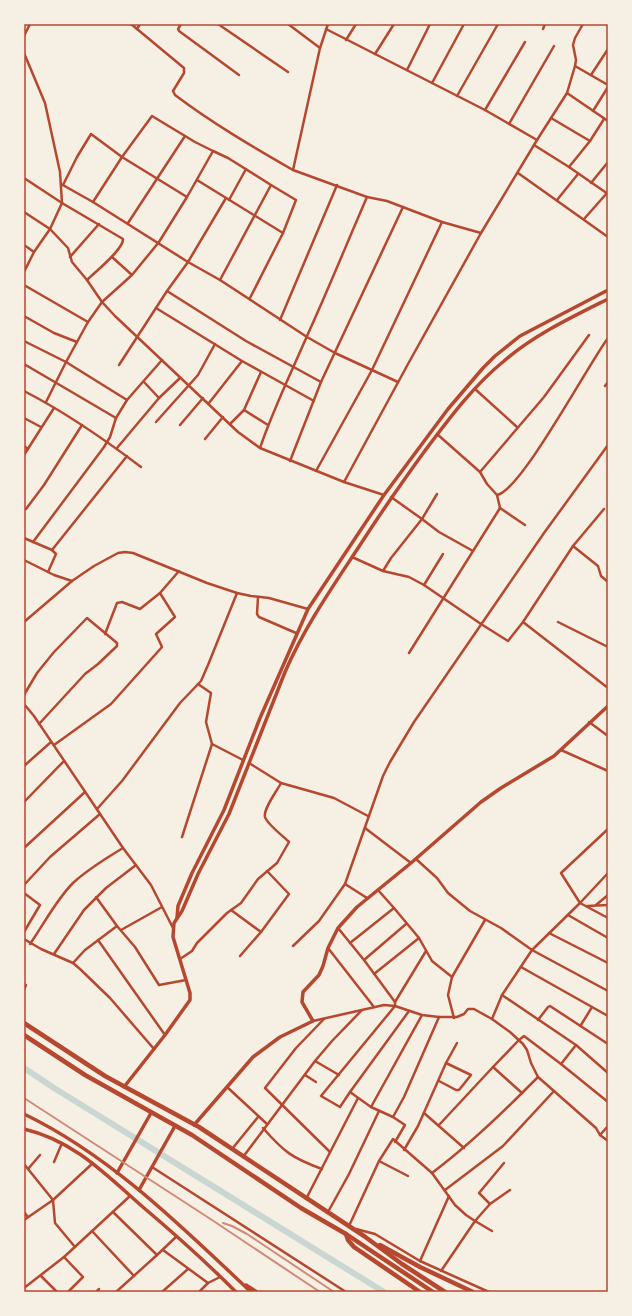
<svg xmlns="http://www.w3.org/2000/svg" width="632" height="1316" font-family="Spectral,serif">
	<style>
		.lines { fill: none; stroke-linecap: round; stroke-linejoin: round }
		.canal { stroke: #c9d6d2; stroke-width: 6 }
		.minor { stroke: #b5482f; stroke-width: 2.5 }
		.tertiary { stroke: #b5482f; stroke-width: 3.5 }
		.trunk { stroke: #b5482f; stroke-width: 4.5 }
		.rail { stroke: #cf8b77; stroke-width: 2 }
		.neatline { fill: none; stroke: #b5482f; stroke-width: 1.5 }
	</style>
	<rect width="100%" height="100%" fill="#f6efe4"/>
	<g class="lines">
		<polyline class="canal" points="24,1068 54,1088 384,1292"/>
		<g class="minor">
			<path d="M131,24L184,68V73L173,91L175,95C212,123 253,147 293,170"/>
			<polyline points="181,24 178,29 179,31 239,75"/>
			<polyline points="218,24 288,72"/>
			<polyline points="288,24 320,48"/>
			<polyline points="328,24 320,48 293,170 367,197 387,201 442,222 481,233 408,364 344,482 384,495"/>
			<polyline points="137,29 140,24"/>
			<polyline points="326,29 485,110 537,140"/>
			<polyline points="543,29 545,24"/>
			<polyline points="24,36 30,24"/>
			<polyline points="346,40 356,24"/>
			<polyline points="24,53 45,103 60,172 62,203 50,229 34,252 24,272"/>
			<polyline points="375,54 394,24"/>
			<polyline points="575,66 608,85"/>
			<polyline points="407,70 430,24"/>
			<polyline points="591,75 608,49"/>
			<polyline points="432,83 464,24"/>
			<polyline points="567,93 608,121"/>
			<polyline points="457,96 498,24"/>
			<polyline points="485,110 525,42"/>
			<polyline points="593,111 608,87"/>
			<polyline points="551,118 590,141"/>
			<polyline points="509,124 554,46"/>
			<polyline points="534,145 569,167 608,194"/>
			<polyline points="569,167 590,141 604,119"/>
			<polyline points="518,173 608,237"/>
			<path d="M24,178L62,203L123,239C124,249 95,272 87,280"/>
			<polyline points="197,180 283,233"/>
			<polyline points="591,183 608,162"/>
			<polyline points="61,184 93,202 188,262 220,280 307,337 335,353 398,382"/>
			<polyline points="63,185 77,157 91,134 122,157 187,197"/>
			<polyline points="229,200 246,169"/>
			<polyline points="557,200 578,174"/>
			<polyline points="93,202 122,157 152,116 195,142 213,151"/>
			<polyline points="24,212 50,229 68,248 72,262 87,280 102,302 115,316 238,432 260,448 344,482"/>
			<polyline points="584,219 607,193"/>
			<polyline points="128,223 185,136"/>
			<polyline points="481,233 537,140 567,93 575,66 576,60 573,45 575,38 583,24"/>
			<polyline points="24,245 34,252"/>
			<polyline points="70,257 99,224"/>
			<polyline points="112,257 132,275"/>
			<polyline points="220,280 271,185"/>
			<polyline points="24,285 88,322"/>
			<polyline points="167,291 246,341 321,382"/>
			<polyline points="156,308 242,361 314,401"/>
			<polyline points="24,316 54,333 77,342"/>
			<polyline points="280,320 337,185"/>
			<polyline points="24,341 66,362 127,400"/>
			<polyline points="24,364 116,418"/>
			<polyline points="119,365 167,291 188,262 226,198"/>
			<polyline points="144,382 159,398"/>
			<polyline points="605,386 608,382"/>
			<polyline points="475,389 517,427"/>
			<path d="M24,391C65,412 104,439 141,467"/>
			<polyline points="46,402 66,362 88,322 102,302 132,275 159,242 187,197 213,151 228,158 271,185 296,200 283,233 250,298"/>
			<polyline points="209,403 242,361"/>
			<polyline points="244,410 268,425"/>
			<polyline points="24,418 41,427"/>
			<polyline points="156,422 198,375 215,344"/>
			<polyline points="230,424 244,410 261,372"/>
			<polyline points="180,425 203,398"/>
			<polyline points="437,434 480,472 487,484 497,495 500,508 525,525"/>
			<polyline points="205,439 223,417"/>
			<polyline points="24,446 28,449"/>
			<polyline points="117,448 159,398 180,378"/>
			<path d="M260,448C273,410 291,373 307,336C328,290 347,243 367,197"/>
			<polyline points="24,455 54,408"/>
			<polyline points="290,461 321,382 403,207"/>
			<polyline points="316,471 372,370 442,222"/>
			<polyline points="480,472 544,397 589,335"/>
			<path d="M497,495C521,491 589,363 608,338"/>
			<polyline points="391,497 422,519 439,532 473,551"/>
			<polyline points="24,510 26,509 44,485 82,425"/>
			<polyline points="24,538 52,550 56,554 48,572"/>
			<polyline points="33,542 104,447 110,437 116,418 127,400 162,360"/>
			<polyline points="573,546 598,566 601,576 608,582"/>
			<polyline points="52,550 127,456"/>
			<polyline points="352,557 383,571 409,577 424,585 481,624 508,641 523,622 573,546 604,509"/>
			<polyline points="24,560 54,575 72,581"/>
			<polyline points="383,571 391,558 422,519 437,494"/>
			<polyline points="424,585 443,554"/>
			<polyline points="258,597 257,614 259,617 296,633"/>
			<polyline points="24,622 72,581 94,566 118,553 125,552 133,553 207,583 237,593 251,596 269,598 308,609"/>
			<polyline points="523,622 608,688"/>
			<polyline points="558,622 608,647"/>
			<polyline points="105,634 117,603 122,602 140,609 160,593 179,571"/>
			<polyline points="409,653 500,508"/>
			<polyline points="24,695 37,673 54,652 87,618 117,643 117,646 98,664 85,674 39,724"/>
			<polyline points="24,704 34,716 123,848 151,885 173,928"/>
			<polyline points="589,722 608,736"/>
			<polyline points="212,744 243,760"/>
			<polyline points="54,745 111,704 162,647 156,634 175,617 160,593"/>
			<polyline points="561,750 608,771"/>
			<polyline points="249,763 281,783 334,798 368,816"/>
			<polyline points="24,766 51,742"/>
			<polyline points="24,802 64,761"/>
			<polyline points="97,809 122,781 180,703 201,681 208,665 237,593"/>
			<polyline points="365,828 411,863"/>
			<polyline points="608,829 561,873 580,903 608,918"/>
			<polyline points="182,837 212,744 206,722 211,693 198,684"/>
			<polyline points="24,848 85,792"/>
			<polyline points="416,859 437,878 448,893 470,911 501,928 532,950 608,991"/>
			<polyline points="345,884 367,898"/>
			<polyline points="24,885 50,857 100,814"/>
			<polyline points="378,890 394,908 419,938 432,961 452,977 485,920"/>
			<polyline points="24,893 40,905 24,932"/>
			<polyline points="96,897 117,926 135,947 159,985 186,980"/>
			<polyline points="596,905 608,895"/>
			<polyline points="587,906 608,905"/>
			<polyline points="231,910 261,932"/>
			<polyline points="568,915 608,938"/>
			<polyline points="338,928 364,960 395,1002"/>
			<polyline points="121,930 162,907"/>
			<polyline points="549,933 608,963"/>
			<polyline points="24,939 41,949 73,963 80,969 110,998 154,1049"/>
			<polyline points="98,940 165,1035"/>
			<polyline points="350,943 394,908"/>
			<path d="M30,944C44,924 56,900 73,883C88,869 105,859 123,848"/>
			<polyline points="293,946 319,921 345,884 383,776 390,762 414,722 544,533 608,445"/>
			<polyline points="328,948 374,1007"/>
			<polyline points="54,954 84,910 106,888 136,865"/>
			<polyline points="240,956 261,932 289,894 267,871"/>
			<path d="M180,959L192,951L197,943L227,913L241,903L258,879L277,863L289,842C283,836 267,824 265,817C263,809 277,791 281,783"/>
			<polyline points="364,960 406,924"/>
			<polyline points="73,963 85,950 117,926"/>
			<polyline points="521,967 608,1016"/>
			<polyline points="374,974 419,938"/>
			<polyline points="452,977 448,995 454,1018"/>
			<polyline points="24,984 26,985 24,990"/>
			<polyline points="502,995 576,1045 608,1073"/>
			<polyline points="409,1011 350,1092 371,1107 393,1117 404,1097 439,1017"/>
			<polyline points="324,1019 296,1048 265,1088 330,1152"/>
			<polyline points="492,1019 502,995 532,950 580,903 608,873"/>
			<polyline points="538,1020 548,1007 550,1006 608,1044"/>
			<polyline points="313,1021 384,1005 395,1006 422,1015 439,1017 457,1017 464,1014 468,1009 474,1009 492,1019 510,1032 523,1044 527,1050 531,1063 538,1077 596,1128 600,1135 608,1141"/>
			<polyline points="581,1025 592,1007"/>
			<polyline points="315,1061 339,1075"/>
			<polyline points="561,1064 576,1045"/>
			<polyline points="305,1075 316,1082"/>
			<polyline points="439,1081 456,1090 459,1090 471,1075 446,1063"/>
			<polyline points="227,1087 267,1124"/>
			<polyline points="350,1092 340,1107 321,1096 395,1006 395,1002 426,951"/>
			<polyline points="522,1093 538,1077"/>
			<polyline points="371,1107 422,1015"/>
			<polyline points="424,1113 464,1148"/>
			<polyline points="393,1117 405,1125 395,1142"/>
			<polyline points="439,1125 493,1067 519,1040 524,1036 561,1064 608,1102"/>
			<path d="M263,1128C284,1152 292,1158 322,1169"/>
			<polyline points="600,1135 608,1126"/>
			<polyline points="232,1149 258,1117"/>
			<polyline points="404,1150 418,1126 446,1063 457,1043"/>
			<polyline points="243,1157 315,1061 332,1041 362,1010"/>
			<polyline points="379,1161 408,1176"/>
			<polyline points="54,1162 62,1143"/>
			<polyline points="24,1164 53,1200 55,1223 75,1247"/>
			<polyline points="152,1167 346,1292"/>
			<polyline points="28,1169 40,1155"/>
			<path d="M432,1173C464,1149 493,1122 522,1093L493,1067"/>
			<polyline points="445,1190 503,1146 554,1091"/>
			<polyline points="306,1199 358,1098"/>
			<polyline points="490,1204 510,1190"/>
			<polyline points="24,1212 28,1217"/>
			<polyline points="113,1212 157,1255 177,1236"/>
			<polyline points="328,1212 349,1174 379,1111"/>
			<polyline points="24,1220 53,1200 93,1163"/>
			<polyline points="349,1226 379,1161 393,1139 432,1173 455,1205 466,1215 475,1221 441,1271"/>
			<polyline points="356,1229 375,1234 420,1261 489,1292"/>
			<polyline points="92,1231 134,1276"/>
			<polyline points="492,1231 475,1221 490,1204 479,1193 504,1163"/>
			<polyline points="163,1250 208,1283 220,1277"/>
			<polyline points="64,1257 83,1277 68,1292"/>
			<polyline points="420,1261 449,1196"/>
			<polyline points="41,1276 57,1292"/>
			<polyline points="24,1288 64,1257 130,1196"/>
			<polyline points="96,1292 99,1289"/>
			<polyline points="116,1292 157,1255"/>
			<polyline points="162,1292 188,1269"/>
			<polyline points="199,1292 208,1283"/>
		</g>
		<g class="tertiary">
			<polyline points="177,918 178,906 192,873 224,810 260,718 308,609 384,495 448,409 483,368 495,356 520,336 608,290"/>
			<path d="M124,1087L165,1035L190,1000V993L173,937L174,923L182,911L198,874L229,814L285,672C306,624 334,585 362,542C382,511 403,481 424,452C448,420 473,386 504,361C534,335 572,317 608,299"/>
			<path d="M24,1114C111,1156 181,1226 251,1292"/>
			<polyline points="194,1125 253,1057 280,1037 313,1021 302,1002 303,992 319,975 323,966 328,948 338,928 357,907 411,863 481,802 501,788 554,756 608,706"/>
			<path d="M24,1129C75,1141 106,1175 144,1208C176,1235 207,1263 236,1292"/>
			<polyline points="117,1173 151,1113"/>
			<polyline points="139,1190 175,1126"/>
			<polyline points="246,1285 257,1292"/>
		</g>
		<g class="trunk">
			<polyline points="24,1023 105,1076 199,1127 364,1236 402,1264 445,1292"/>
			<polyline points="24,1035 85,1075 192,1135 301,1208 346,1234 433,1292"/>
			<polyline points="346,1234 348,1240 354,1247 420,1292"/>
			<polyline points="380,1245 420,1267 473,1292"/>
		</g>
		<g class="rail">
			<polyline points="24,1098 212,1220 320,1292"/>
			<polyline points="223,1223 232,1226 247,1234 334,1292"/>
		</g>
	</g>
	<rect width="632" height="1316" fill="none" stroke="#f6efe4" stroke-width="50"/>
	<rect x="25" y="25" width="582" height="1266" class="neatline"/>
</svg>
